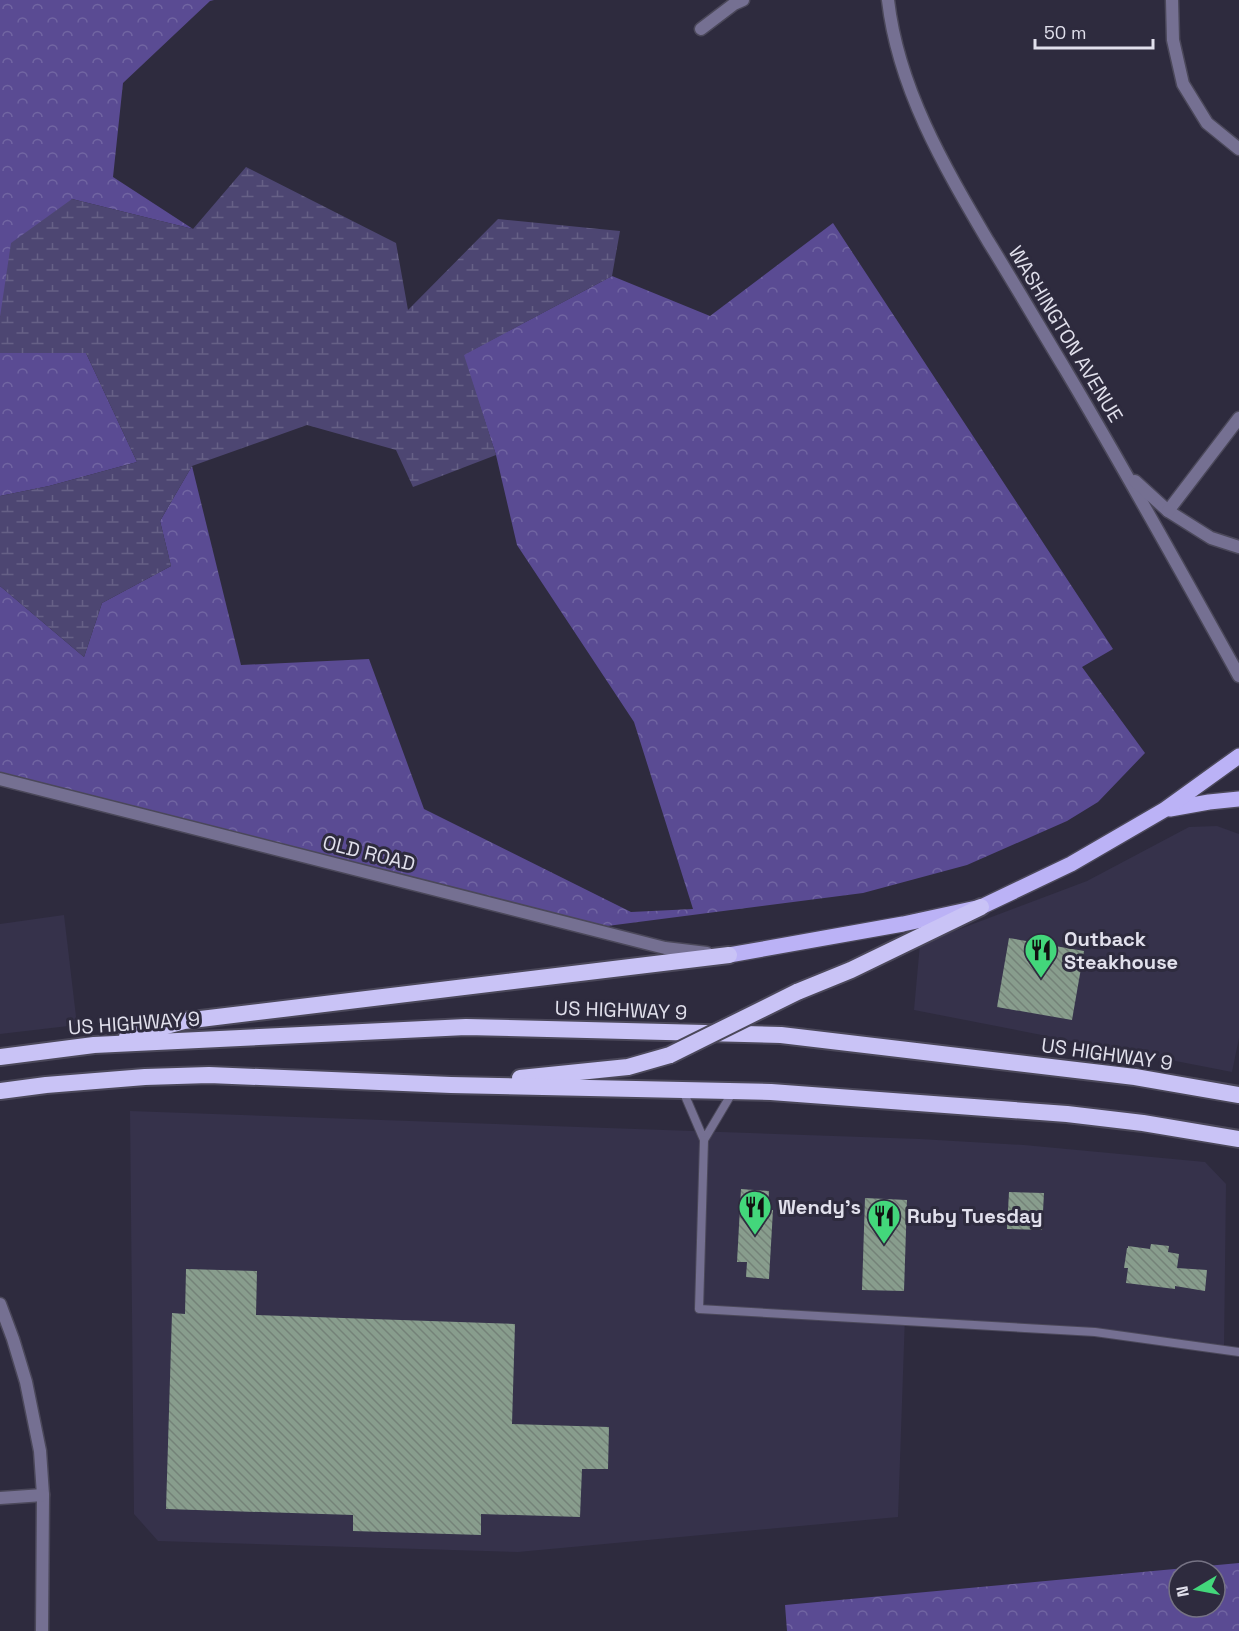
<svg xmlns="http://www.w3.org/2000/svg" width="1239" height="1631" font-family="'Space Grotesk',sans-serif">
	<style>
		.built { fill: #36324b }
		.forest { fill: url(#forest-crowns); fill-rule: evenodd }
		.wetland { fill: url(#wetland-marsh) }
		.building { fill: url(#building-back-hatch) }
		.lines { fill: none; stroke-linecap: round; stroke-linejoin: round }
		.service-casing { stroke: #4b485a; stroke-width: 10 }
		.minor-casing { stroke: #4b485a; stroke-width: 15 }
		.primary-casing { stroke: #4b485a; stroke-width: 18 }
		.trunk-casing { stroke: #4b485a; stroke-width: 20 }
		.service { stroke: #757092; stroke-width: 8 }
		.minor { stroke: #757092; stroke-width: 12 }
		.primary { stroke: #bbb2f6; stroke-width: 15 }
		.trunk { stroke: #c9c3f6; stroke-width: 16 }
		.trunk-bridge-casing { stroke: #4b485a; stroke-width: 20; stroke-linecap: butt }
		.trunk-bridge { stroke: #c9c3f6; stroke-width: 16 }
		.labels { text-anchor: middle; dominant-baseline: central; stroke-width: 6; stroke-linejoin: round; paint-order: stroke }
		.street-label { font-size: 20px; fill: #e1e0ec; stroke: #2e2b3e }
		.poi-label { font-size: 20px; font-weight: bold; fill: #e1e0ec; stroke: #2e2b3e; text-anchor: start }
	</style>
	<defs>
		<pattern id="forest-crowns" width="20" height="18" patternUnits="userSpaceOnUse" patternTransform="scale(1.5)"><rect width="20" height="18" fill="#5a4b93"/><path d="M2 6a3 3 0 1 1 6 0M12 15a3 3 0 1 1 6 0" fill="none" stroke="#7165a2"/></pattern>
		<pattern id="wetland-marsh" width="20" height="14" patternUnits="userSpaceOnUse" patternTransform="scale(1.5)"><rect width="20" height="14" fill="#4d4672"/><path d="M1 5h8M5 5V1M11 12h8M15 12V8" fill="none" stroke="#666086"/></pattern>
		<pattern id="building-back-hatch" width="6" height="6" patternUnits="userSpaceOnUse" patternTransform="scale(1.5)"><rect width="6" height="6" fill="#889d8d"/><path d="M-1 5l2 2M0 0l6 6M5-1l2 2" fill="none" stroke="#748278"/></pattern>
	</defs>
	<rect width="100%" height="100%" fill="#2e2b3e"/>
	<g class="built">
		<polygon points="1217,826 1239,834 1239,1038 1232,1072 914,1010 920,944 1087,881 1189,827"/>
		<polygon points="64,915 77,1025 0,1034 0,924"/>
		<polygon points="130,1111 920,1139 1024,1145 1205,1162 1226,1184 1224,1349 905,1316 898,1517 518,1552 158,1541 134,1514"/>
	</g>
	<g class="forest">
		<polygon points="0,0 214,0 210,1 123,83 113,177 193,229 72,199 0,317"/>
		<polygon points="833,223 1113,649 1082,667 1145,753 1098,802 1067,821 967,865 863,893 584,929 0,772 0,586 84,657 102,603 171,566 160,521 192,466 241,665 369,659 424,809 631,912 693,909 634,722 517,545 496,455 463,355 612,276 710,316"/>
		<polygon points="0,353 86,353 137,462 49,486 0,496"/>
		<path d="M1239,1563V1631H787L785,1605ZM1179,1571H1215V1607H1179Z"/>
	</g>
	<polygon class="wetland" points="246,167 396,243 408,310 498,219 620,231 612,276 464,355 496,455 413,487 396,450 307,425 192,466 160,521 171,566 102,603 84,657 0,586 0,496 49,486 137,462 86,353 0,353 0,317 11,243 72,199 193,229"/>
	<g class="building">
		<polygon points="1009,938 1084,951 1072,1020 997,1007"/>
		<polygon points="741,1189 769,1191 768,1210 773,1210 769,1279 746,1277 747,1262 737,1262"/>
		<polygon points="1009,1192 1044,1193 1042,1230 1007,1229"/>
		<polygon points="865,1198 907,1200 904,1291 862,1290"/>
		<polygon points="1151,1244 1169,1246 1168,1252 1179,1254 1177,1268 1207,1270 1205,1291 1175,1286 1175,1289 1126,1283 1128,1268 1124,1268 1127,1248 1128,1248 1128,1246 1150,1249"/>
		<polygon points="186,1269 257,1271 256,1315 515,1324 512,1424 609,1427 608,1469 582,1469 580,1517 481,1514 481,1535 353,1531 353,1515 166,1509 172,1313 185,1314"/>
	</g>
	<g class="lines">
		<g class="service-casing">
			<g id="service">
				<polyline points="683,1091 704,1140 732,1093"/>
				<polyline points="704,1140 699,1309 1095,1332 1239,1352"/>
			</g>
		</g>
		<g class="minor-casing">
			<g id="minor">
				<path d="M888,0C898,88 944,166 988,241C1014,283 1039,326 1065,369C1125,470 1182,573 1239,676"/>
				<polyline points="1172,0 1173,40 1183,84 1207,123 1239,149"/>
				<polyline points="701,29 734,4 743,0"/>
				<polyline points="1135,481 1168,511 1211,538 1239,547"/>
				<polyline points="1168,511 1239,418"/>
				<polyline points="0,779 665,948 707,953"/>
				<polyline points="0,1304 13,1339 26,1382 40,1451 43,1495 42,1631"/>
				<polyline points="0,1498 43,1495"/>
			</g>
		</g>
		<g class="primary-casing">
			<g id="primary">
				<polyline points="1170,809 1209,802 1239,799"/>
				<polyline points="729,955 903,924 981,907 1071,864 1164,810 1239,756"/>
			</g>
		</g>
		<g class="trunk-casing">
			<g id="trunk">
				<polyline points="797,992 851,970 981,907"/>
				<polyline points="127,1037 184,1021 729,955"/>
				<polyline points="0,1057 94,1045 466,1027 781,1035 1135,1077 1239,1095"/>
				<polyline points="520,1078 628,1067 670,1055"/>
				<polyline points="0,1091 46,1085 145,1077 209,1075 451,1085 771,1092 1067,1114 1143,1123 1239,1139"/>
			</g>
		</g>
		<use href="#service" class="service"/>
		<use href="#minor" class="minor"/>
		<use href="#primary" class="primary"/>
		<use href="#trunk" class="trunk"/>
		<g class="trunk-bridge-casing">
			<polyline id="trunk-bridge" points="670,1055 797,992"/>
		</g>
		<use href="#trunk-bridge" class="trunk-bridge"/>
	</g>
	<defs>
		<g id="restaurant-pin" transform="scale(1.725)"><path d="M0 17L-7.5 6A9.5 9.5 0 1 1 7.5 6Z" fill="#43d77b" stroke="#2e2b3e"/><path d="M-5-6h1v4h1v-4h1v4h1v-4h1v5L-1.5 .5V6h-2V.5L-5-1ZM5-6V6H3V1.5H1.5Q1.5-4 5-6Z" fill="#111"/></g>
	</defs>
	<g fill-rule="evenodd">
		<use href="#restaurant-pin" x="1041" y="950"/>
		<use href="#restaurant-pin" x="755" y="1207"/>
		<use href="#restaurant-pin" x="884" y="1216"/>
	</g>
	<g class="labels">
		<g class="street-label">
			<text transform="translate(1066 334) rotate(59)">WASHINGTON AVENUE</text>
			<text transform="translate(369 853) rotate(14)">OLD ROAD</text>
			<text transform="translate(621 1010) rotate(2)">US HIGHWAY 9</text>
			<text transform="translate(134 1023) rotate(-4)">US HIGHWAY 9</text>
			<text transform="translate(1107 1054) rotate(8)">US HIGHWAY 9</text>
		</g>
		<g class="poi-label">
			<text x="1064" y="939">Outback<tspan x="1064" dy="23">Steakhouse</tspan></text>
			<text x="778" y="1207">Wendy's</text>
			<text x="907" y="1216">Ruby Tuesday</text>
		</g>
	</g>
	<g transform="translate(1197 1589) rotate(260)"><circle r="28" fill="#2e2b3e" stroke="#767384" stroke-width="1.5"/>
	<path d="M0-4.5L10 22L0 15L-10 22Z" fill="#43d77b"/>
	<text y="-9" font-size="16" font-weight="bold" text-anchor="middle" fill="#e1e0ec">N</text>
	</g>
	<path d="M1035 39v9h118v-9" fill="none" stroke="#e1e0ec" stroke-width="3"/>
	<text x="1044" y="39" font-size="18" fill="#e1e0ec" stroke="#2e2b3e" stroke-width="4.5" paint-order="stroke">50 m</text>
</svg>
